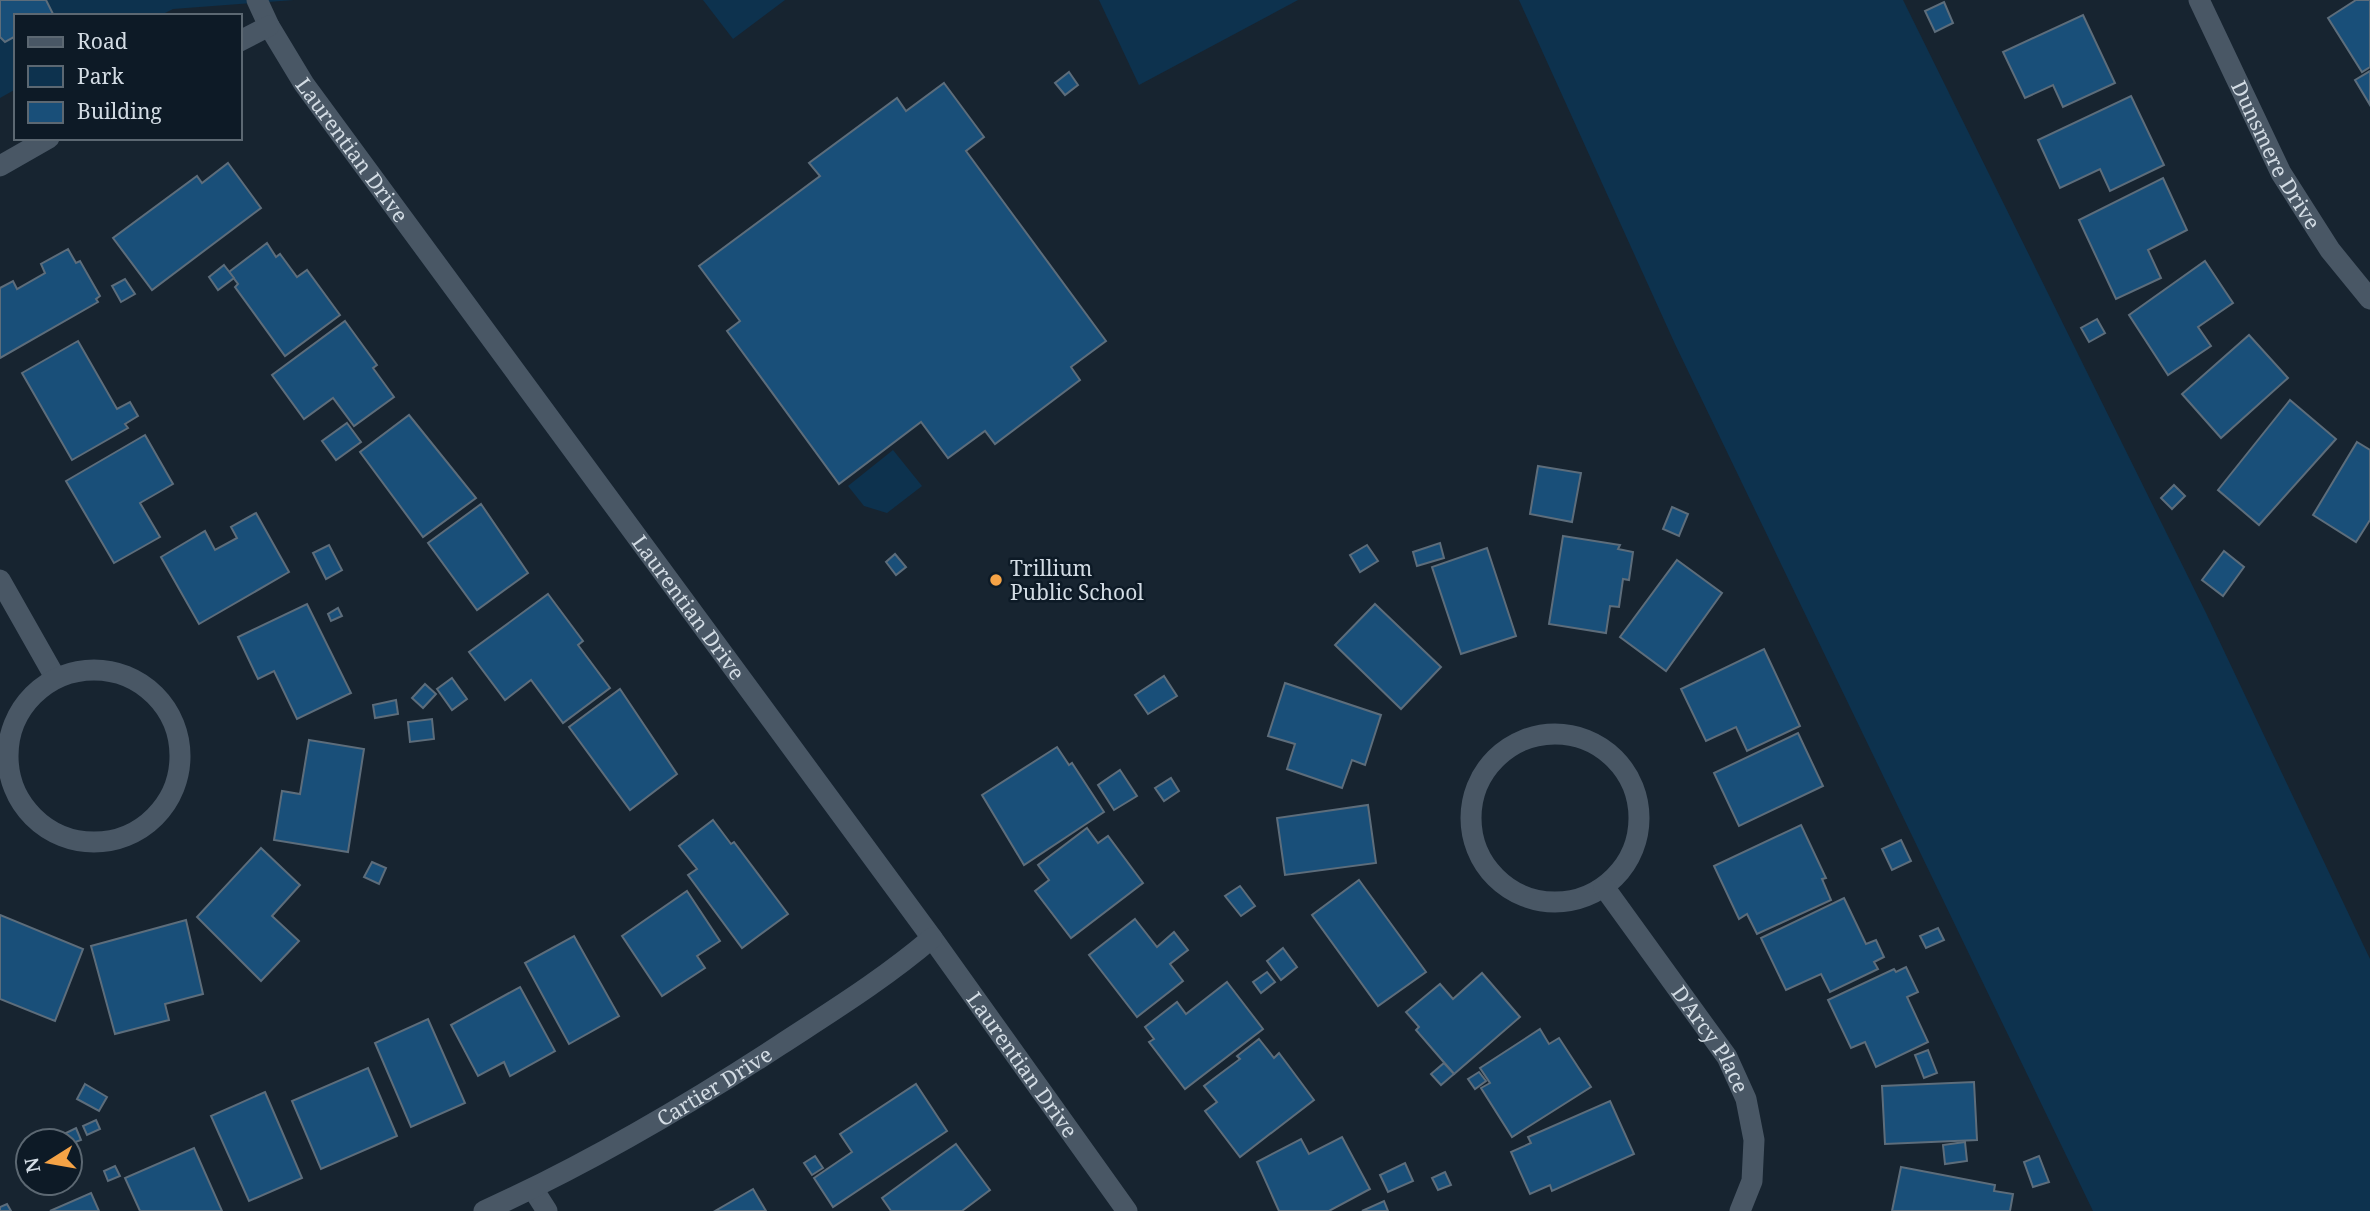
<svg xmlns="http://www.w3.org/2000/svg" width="2370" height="1211" font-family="'Noto Serif',serif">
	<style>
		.green { fill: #0d324e }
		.building { fill: #194f79; stroke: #5d6d7b; stroke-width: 2 }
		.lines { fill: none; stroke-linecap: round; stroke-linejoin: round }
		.street { stroke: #495765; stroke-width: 21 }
		.poi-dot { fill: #f5a346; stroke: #0d1a26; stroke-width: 2.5 }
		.labels { text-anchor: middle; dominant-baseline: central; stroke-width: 5; stroke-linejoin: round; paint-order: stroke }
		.street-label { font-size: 21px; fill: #d3dce4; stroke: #0d1a26 }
		.poi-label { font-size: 21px; fill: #d3dce4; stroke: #0d1a26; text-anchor: start }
	</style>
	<rect width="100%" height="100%" fill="#172430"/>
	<g class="green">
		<polygon points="0,0 294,0 173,9 159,16 16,16 16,89 0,98"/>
		<polygon points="703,0 785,0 733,39"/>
		<polygon points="1099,0 1298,0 1139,85"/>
		<polygon points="1519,0 1903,0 2206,613 2370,959 2370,1211 2093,1211 1675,344"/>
		<polygon points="893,450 922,486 887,513 864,506 848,486"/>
	</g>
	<g class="building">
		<polygon points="0,0 46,0 54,16 16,16 16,36 5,42 0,37"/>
		<polygon points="2356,0 2370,0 2370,67 2362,72 2328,18"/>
		<polygon points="1944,2 1953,23 1935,32 1925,11"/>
		<polygon points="2083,15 2115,83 2063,107 2053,85 2025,98 2003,52"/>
		<polygon points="2370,71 2370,105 2355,80"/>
		<polygon points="1069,72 1078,85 1065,95 1055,83"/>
		<polygon points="944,83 984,137 966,151 1106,341 1071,367 1080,380 995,444 985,431 948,458 921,422 839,484 727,331 740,321 699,266 820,176 809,163 897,98 906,111"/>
		<polygon points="2131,96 2164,165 2110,191 2100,169 2060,188 2038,140"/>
		<polygon points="228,163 261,208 152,290 113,238 197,176 202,183"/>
		<polygon points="2163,178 2187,230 2148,250 2161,278 2116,299 2079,220"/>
		<polygon points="267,243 276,257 280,254 297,277 307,270 340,315 285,356 235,287 238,284 229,272"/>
		<polygon points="68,249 76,263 80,261 100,296 96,299 98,302 0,358 0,288 13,281 17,289 45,273 41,264"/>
		<polygon points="2205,261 2233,303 2198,327 2211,346 2168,375 2129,315"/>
		<polygon points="224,265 234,278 218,290 209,277"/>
		<polygon points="125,279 135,294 121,302 112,286"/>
		<polygon points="2097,319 2105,333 2089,342 2081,328"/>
		<polygon points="345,321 377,365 373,368 394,397 354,426 333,398 304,419 272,375"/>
		<polygon points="2249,335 2288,378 2221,438 2182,394"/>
		<polygon points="78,341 117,409 130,402 138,416 125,424 128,428 72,460 22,373"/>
		<polygon points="2290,400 2336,439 2259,525 2218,490"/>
		<polygon points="409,415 476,498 423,537 360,452"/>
		<polygon points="347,423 361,442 336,460 322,441"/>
		<polygon points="145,435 173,484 140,503 160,537 114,563 66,481"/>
		<polygon points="2357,442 2370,450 2370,520 2356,542 2313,515"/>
		<polygon points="1538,466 1581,473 1572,522 1530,514"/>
		<polygon points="2174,485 2185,496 2172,509 2161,498"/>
		<polygon points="481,504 528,573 477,610 428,543"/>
		<polygon points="1672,507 1688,514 1679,536 1663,529"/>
		<polygon points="256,513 289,572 199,624 161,557 205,531 215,550 237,538 231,527"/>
		<polygon points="1563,536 1620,545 1618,549 1633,552 1629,580 1623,579 1619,607 1610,606 1606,633 1549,624"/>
		<polygon points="1440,543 1444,558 1417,566 1413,552"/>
		<polygon points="329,545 342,570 326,579 313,553"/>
		<polygon points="1367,545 1378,561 1360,572 1350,555"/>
		<polygon points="1487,548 1516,636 1461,654 1432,567"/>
		<polygon points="2224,551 2244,567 2223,596 2202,580"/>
		<polygon points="895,554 906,567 896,575 886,562"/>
		<polygon points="1677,560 1722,593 1666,671 1620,637"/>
		<polygon points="548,594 583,641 578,645 610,688 563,723 531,680 505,700 469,652"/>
		<polygon points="307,604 351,693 297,719 274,671 258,679 238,637"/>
		<polygon points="1375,604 1441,667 1401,709 1335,645"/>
		<polygon points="338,608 342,616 331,621 328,614"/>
		<polygon points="1764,649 1800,726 1747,751 1736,727 1706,741 1681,689"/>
		<polygon points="1164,676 1177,696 1148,714 1135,695"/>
		<polygon points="452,678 467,699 452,710 437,689"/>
		<polygon points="1285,683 1381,715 1365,765 1352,760 1342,788 1287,769 1295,744 1268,736"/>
		<polygon points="425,684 436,694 423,708 412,698"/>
		<polygon points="620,689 677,774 630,810 569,727"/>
		<polygon points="396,700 398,714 375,718 373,705"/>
		<polygon points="432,719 434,739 410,742 408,722"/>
		<polygon points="1798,733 1823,786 1739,826 1714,773"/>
		<polygon points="309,740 364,749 348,852 274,840 282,791 300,794"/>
		<polygon points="1057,747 1069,765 1072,763 1104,812 1024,865 982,795"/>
		<polygon points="1120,770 1137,796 1114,810 1098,785"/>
		<polygon points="1171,778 1179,791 1164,801 1155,788"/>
		<polygon points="1368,805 1376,863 1285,875 1277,818"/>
		<polygon points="713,820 731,844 734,842 788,914 742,948 688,875 697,869 679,846"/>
		<polygon points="1801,825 1826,878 1822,879 1831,900 1757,934 1747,914 1739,919 1714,866"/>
		<polygon points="1087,828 1098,843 1108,836 1143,883 1071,938 1035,891 1049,880 1038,865"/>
		<polygon points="1901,840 1911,861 1892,870 1882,849"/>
		<polygon points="261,848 300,885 272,916 299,941 261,981 197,917"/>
		<polygon points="372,862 386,868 379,884 364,877"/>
		<polygon points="1359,880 1426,972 1378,1006 1312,915"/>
		<polygon points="1240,886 1255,906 1241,916 1225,896"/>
		<polygon points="687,891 720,941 697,956 705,968 662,996 622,936"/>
		<polygon points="1844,898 1866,944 1876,940 1884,957 1874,962 1878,969 1830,992 1821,974 1786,990 1761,938"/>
		<polygon points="0,915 83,949 55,1021 0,999"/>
		<polygon points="1135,919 1157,947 1174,932 1188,950 1170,964 1183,981 1137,1017 1089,955"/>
		<polygon points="186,920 203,994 165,1004 169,1020 115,1034 91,946"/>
		<polygon points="1938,928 1944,940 1926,948 1920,936"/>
		<polygon points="574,936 619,1016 569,1044 525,963"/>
		<polygon points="1283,948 1297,967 1281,980 1267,961"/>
		<polygon points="1906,967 1918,992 1907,997 1928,1042 1876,1067 1865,1042 1851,1048 1828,1000 1894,969 1896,972"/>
		<polygon points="1267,972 1275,982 1261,993 1253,982"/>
		<polygon points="1482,973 1520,1017 1454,1074 1416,1030 1419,1027 1406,1012 1440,984 1453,999"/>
		<polygon points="1227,982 1263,1029 1185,1089 1149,1042 1154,1039 1145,1027 1177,1002 1186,1014"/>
		<polygon points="520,987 555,1051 510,1076 504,1062 478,1076 451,1025"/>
		<polygon points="428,1019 465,1103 411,1127 375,1043"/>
		<polygon points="1540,1029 1549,1044 1559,1038 1591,1087 1512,1137 1481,1088 1490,1083 1480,1068"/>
		<polygon points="1259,1039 1274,1058 1279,1053 1314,1100 1240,1157 1205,1111 1217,1102 1204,1086 1240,1059 1237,1056"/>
		<polygon points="1928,1050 1937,1073 1924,1078 1915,1055"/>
		<polygon points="1444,1063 1454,1074 1441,1085 1431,1074"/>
		<polygon points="368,1068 397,1136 321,1169 292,1101"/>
		<polygon points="1479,1072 1486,1081 1475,1089 1468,1079"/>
		<polygon points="1974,1082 1977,1140 1885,1144 1882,1086"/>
		<polygon points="85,1084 107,1097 99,1111 77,1099"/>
		<polygon points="916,1084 947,1131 833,1207 814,1178 852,1152 840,1134"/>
		<polygon points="265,1092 302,1178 249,1201 211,1116"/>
		<polygon points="1610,1101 1634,1154 1552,1191 1550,1185 1530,1194 1511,1152 1531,1143 1528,1137"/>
		<polygon points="96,1120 100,1129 87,1135 83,1126"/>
		<polygon points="76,1128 81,1140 70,1144 64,1134"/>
		<polygon points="1342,1137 1370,1189 1329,1211 1279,1211 1257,1162 1301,1139 1309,1154"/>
		<polygon points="1965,1142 1967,1161 1945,1164 1943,1145"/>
		<polygon points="956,1144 990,1190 962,1211 891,1211 882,1198"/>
		<polygon points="194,1148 222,1211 140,1211 125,1178"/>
		<polygon points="815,1156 823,1168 812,1175 804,1163"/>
		<polygon points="2039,1156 2049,1182 2033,1187 2024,1162"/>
		<polygon points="1405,1163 1413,1181 1388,1192 1380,1175"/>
		<polygon points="115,1166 120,1176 108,1181 104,1171"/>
		<polygon points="1901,1167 1995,1185 1994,1191 2013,1194 2010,1211 1892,1211"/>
		<polygon points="1445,1172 1451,1185 1438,1190 1432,1178"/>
		<polygon points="753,1189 766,1211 715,1211"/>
		<polygon points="91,1193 99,1211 50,1211"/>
		<polygon points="1384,1201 1388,1211 1362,1211"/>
		<polygon points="7,1204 11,1211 0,1211 0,1207"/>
	</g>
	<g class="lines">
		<g class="street">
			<path id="s1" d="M257,0L269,26L304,84L932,938L1127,1211"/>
			<path id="s2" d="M2199,0L2281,173L2330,250L2370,299"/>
			<polyline points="240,41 269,26"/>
			<polyline points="0,166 49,138"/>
			<polyline points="0,580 55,677"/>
			<circle cx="94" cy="756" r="86"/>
			<circle cx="1555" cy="818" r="84"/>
			<path id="s3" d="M1604,887L1727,1057L1746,1099L1754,1140L1752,1181L1740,1211"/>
			<polyline points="533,1189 547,1211"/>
			<path id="s4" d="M484,1211C588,1164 685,1107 780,1045C832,1011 884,979 932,938"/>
		</g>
	</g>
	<circle class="poi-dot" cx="996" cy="580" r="7"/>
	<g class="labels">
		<g class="street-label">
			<text stroke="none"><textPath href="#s1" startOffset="178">Laurentian Drive</textPath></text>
			<text stroke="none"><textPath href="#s2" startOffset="173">Dunsmere Drive</textPath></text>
			<text stroke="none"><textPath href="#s1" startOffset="746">Laurentian Drive</textPath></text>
			<text stroke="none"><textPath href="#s3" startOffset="186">D'Arcy Place</textPath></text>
			<text stroke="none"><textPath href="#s1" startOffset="1312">Laurentian Drive</textPath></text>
			<text stroke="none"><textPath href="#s4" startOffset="262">Cartier Drive</textPath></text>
		</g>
		<g class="poi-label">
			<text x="1010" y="568">Trillium<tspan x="1010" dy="24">Public School</tspan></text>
		</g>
	</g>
	<rect x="14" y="14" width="228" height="126" fill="#0d1a26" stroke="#5c6872" stroke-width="2"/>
	<rect x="28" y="37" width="35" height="10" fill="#495765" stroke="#5c6872" stroke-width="2"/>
	<text x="77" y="49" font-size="21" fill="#d3dce4">Road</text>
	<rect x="28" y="66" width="35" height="21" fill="#0d324e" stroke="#5c6872" stroke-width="2"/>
	<text x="77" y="84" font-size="21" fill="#d3dce4">Park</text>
	<rect x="28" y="102" width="35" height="21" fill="#194f79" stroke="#5c6872" stroke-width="2"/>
	<text x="77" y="119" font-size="21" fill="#d3dce4">Building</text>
	<g transform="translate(49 1162) rotate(259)"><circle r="33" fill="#0d1a26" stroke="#5c6872" stroke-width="2"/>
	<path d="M0-5L12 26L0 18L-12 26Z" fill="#f5a346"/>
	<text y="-10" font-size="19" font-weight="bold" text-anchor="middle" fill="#d3dce4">N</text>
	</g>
</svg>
